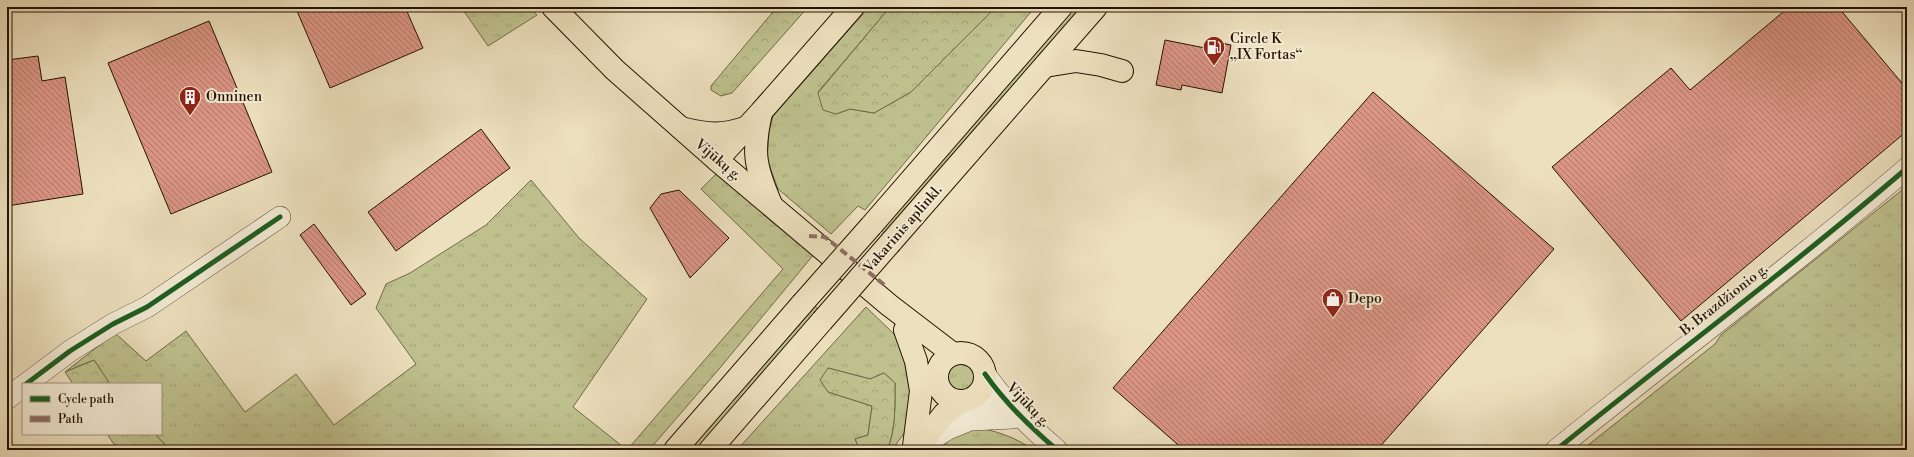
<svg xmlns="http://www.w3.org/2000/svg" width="1914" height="457" font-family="'Libre Bodoni',serif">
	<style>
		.grass { fill: url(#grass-tufts); stroke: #706a47 }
		.forest { fill: url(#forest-crowns); stroke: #706a47 }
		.building { fill: url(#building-back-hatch); stroke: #231200 }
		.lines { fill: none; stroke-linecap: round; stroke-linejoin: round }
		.minor-casing { stroke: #564630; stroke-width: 22 }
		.major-casing { stroke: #231200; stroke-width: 24 }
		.highway-casing { stroke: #231200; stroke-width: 24 }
		.minor { stroke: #f3ebd5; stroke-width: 21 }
		.major { stroke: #ede0be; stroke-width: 22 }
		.highway { stroke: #ede0be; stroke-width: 22 }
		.highway-bridge-casing { stroke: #231200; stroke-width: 24; stroke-linecap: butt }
		.highway-bridge { stroke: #ede0be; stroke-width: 22 }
		.quiet { stroke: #8d6e63; stroke-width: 4; stroke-dasharray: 8 4; stroke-linecap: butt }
		.cycleway-casing { stroke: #f3ebd5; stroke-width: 8 }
		.cycleway { stroke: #1b5e20; stroke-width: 5 }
		.labels { text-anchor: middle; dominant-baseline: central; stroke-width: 4; stroke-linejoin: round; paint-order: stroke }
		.poi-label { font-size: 14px; fill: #231200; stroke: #f3ebd5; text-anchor: start }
		.street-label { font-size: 14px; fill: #231200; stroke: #f3ebd5 }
	</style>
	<defs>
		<pattern id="grass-tufts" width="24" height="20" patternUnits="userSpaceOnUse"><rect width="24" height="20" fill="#bec18e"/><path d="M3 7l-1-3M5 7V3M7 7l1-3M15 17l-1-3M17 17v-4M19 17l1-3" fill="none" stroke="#a3a579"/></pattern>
		<pattern id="forest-crowns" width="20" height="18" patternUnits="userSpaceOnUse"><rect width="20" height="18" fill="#bec18e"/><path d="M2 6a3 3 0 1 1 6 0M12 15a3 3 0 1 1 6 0" fill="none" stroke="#a3a579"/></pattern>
		<pattern id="building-back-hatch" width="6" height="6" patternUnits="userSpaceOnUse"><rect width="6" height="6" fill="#db9585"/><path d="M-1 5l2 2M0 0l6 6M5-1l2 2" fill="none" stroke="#b1786a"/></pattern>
	</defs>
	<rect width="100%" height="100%" fill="#ede0be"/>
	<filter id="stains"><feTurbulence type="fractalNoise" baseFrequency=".005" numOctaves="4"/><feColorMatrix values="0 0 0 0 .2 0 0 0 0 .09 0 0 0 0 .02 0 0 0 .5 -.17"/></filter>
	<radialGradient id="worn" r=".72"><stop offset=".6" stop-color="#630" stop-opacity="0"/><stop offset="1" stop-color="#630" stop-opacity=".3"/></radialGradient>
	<g class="grass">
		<polygon points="461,7 529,7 537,15 488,46"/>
		<polygon points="869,7 890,7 818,92 836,114 850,109 874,113 911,92 996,7 1035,7 865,210 858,206 831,234 778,189 767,159 769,132 773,116"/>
		<polygon points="1073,7 1084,7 885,234 879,229"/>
		<polygon points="716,174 815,253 719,369 649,450 627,450 783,269 701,189"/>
		<polygon points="531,180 579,238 647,299 573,407 627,450 170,450 155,434 161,434 161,384 110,384 94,360 65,372 115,333 146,361 186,331 245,412 296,374 334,425 416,364 376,308 386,284 410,273 486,225"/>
		<polygon points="1907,186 1907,450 1582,450 1715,344 1721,335"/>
		<polygon points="814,305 819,310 698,450 689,450"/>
		<path d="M866,307L894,334L907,356L914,380L905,432L892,450H887C896,430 895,404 895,383L884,373L870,379L828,368V392L872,406L868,435L855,439L860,450H737Z"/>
		<circle cx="961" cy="377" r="14"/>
		<path d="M973,427C994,430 1016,437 1033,450H939L957,433Z"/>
	</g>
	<g class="forest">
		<polygon points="777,7 808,7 732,93 721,96 711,90 711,86"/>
		<polygon points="890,7 996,7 911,92 874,113 850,109 836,114 823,110 818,93"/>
		<polygon points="94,360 110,384 73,384 65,372"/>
		<path d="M828,368L870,379L884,373L895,383C895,404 896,430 887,450H860L855,439L868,435L872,406L828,392L820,380Z"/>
		<polygon points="107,434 155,434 170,450 118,450"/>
	</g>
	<g class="building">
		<polygon points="305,7 405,7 423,48 330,88 297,11"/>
		<polygon points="1789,7 1838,7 1907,89 1907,131 1681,321 1552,167 1671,68 1690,90"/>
		<polygon points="209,21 272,172 171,214 108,63"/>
		<polygon points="1165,40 1205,48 1207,40 1231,45 1222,93 1182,85 1181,90 1156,85"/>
		<polygon points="38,56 42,81 65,77 83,194 7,206 7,60"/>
		<polygon points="1373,92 1554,249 1377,450 1184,450 1113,388"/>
		<polygon points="481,129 510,168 396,251 368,212"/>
		<polygon points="679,190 729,238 690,278 650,208 661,194"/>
		<polygon points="314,224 366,294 351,305 300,235"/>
	</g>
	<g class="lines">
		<g class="minor-casing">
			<g id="minor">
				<path d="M985,374C1006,404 1030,427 1057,450"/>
				<polyline points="26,384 70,351 113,324 147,307 280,217"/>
				<polyline points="7,399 23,386"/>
				<polyline points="969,400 1008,416"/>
				<polyline points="922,445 948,429 970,420 1013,418"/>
				<path d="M1556,450C1673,355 1793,266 1907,168"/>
			</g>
		</g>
		<g class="major-casing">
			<g id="major">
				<polyline points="553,7 615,70 717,160 889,305 953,354"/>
				<polyline points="905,330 916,361 921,391 914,446"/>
				<circle cx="961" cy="377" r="24"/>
				<polyline points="916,450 944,414 961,402"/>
			</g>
		</g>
		<g class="highway-casing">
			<g id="highway">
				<polyline points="1045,66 1076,61 1101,65 1122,71"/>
				<path d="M761,113C752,152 755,167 771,204"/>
				<path d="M681,128C708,135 722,136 748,127"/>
				<polyline points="717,160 761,112 853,7"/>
				<polyline points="871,226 1061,7"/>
				<polyline points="891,242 1096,7"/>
				<polyline points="675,450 802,304"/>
				<polyline points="710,450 822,321"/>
			</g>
		</g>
		<use href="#minor" class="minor"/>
		<use href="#major" class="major"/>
		<use href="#highway" class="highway"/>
		<g class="highway-bridge-casing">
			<g id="highway-bridge">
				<polyline points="802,304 871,226"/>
				<polyline points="822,321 891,242"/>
			</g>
		</g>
		<use href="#highway-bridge" class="highway-bridge"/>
		<polyline class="quiet" points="809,236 825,237 887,287"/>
		<g class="cycleway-casing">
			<g id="cycleway">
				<path d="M985,374C1006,404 1030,427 1057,450"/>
				<polyline points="26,384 70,351 113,324 147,307 280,217"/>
				<path d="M1556,450C1673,355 1793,266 1907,168"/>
			</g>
		</g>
		<use href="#cycleway" class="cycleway"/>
	</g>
	<defs>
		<g id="fuel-pin" transform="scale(1.15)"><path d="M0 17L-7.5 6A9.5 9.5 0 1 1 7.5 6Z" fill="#8f2418" stroke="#f3ebd5"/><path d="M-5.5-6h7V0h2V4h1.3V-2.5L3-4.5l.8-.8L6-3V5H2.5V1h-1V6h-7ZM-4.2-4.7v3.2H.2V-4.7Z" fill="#fff"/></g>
		<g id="building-pin" transform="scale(1.15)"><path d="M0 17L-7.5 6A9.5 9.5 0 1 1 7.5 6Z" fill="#8f2418" stroke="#f3ebd5"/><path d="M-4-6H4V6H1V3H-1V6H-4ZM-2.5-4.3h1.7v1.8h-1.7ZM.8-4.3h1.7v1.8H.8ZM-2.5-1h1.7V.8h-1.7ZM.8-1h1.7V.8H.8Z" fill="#fff"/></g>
		<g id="shop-pin" transform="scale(1.15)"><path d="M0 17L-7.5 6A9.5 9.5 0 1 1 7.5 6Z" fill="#8f2418" stroke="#f3ebd5"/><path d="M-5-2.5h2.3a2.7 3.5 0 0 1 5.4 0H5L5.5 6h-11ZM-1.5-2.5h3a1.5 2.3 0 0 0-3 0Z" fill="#fff"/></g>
	</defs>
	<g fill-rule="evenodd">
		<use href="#fuel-pin" x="1214" y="47"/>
		<use href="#building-pin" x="190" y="97"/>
		<use href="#shop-pin" x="1333" y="299"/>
	</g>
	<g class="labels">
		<g class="poi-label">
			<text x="1230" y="39">Circle K<tspan x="1230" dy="16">„IX Fortas“</tspan></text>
			<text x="206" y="97">Onninen</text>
			<text x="1348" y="299">Depo</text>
		</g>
		<g class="street-label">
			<text transform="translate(718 160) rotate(40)">Vijūkų g.</text>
			<text transform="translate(903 229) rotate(-49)">Vakarinis aplinkl.</text>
			<text transform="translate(1724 300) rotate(-38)">B. Brazdžionio g.</text>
			<text transform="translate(1028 405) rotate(46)">Vijūkų g.</text>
		</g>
	</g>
	<rect width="1914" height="457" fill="none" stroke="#ede0be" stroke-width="24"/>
	<rect x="8" y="8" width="1898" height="441" fill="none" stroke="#231200" stroke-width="2"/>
	<rect x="12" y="12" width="1890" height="433" fill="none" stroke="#231200"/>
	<rect x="22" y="383" width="140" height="52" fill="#f3ebd5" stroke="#a09480"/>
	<rect x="30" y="396" width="20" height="6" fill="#1b5e20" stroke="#a09480"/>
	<text x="58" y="403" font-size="12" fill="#231200">Cycle path</text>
	<rect x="30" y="416" width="20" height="6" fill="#8d6e63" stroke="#a09480"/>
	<text x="58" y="423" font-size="12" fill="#231200">Path</text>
	<rect width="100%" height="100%" filter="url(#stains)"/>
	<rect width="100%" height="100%" fill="url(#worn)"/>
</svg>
